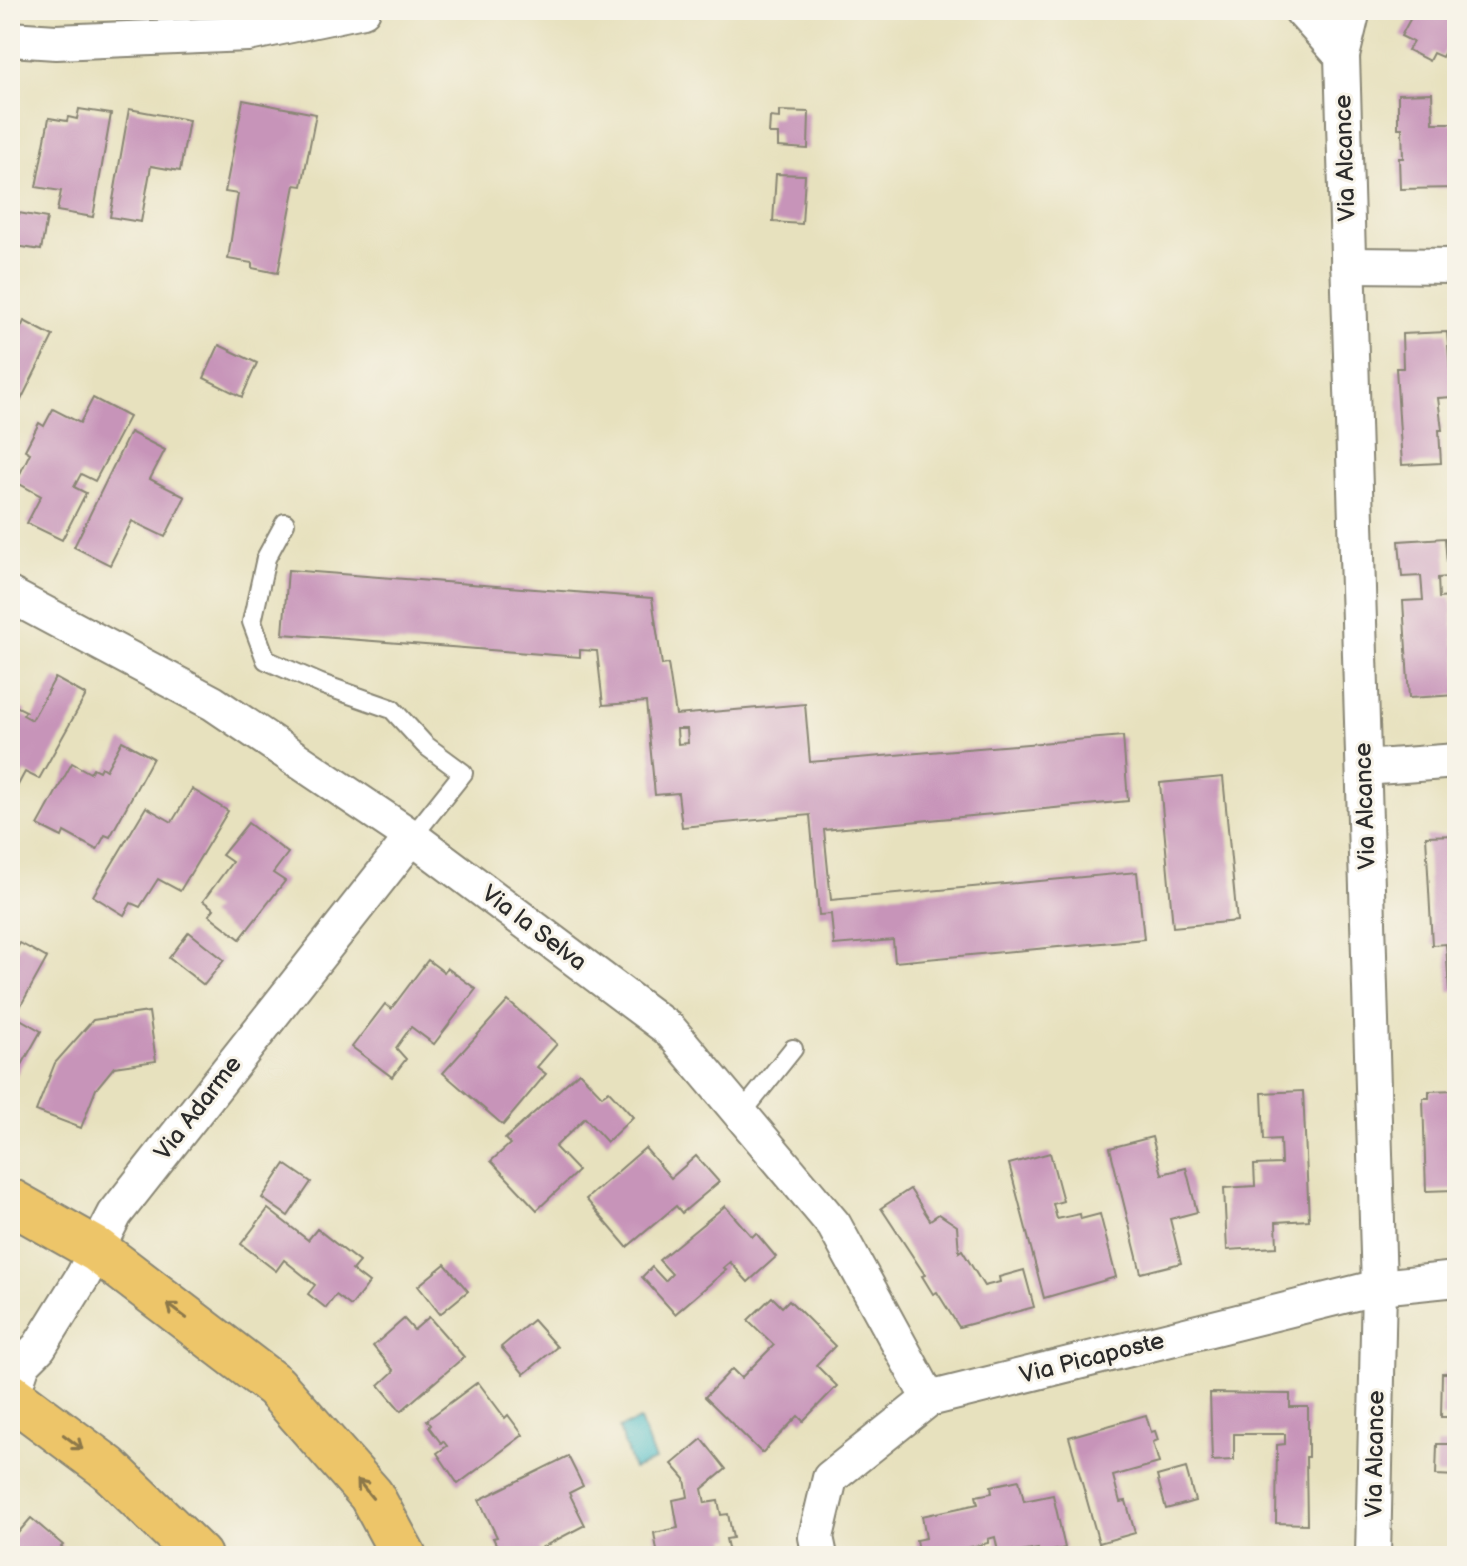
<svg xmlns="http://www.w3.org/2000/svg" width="1467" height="1566" font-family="'Balsamiq Sans',sans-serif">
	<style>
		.water { fill: #50bec7; stroke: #3e7479; stroke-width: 2 }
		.building { fill: #c794b9; fill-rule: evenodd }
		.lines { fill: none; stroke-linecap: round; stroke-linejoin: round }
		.service-casing { stroke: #898674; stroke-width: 22 }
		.minor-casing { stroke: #898674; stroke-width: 38 }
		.primary-casing { stroke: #898674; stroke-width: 48 }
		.service { stroke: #fff; stroke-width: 18 }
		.minor { stroke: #fff; stroke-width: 34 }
		.primary { stroke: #edc569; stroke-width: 44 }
		.oneway { stroke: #8c784a }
		.labels { text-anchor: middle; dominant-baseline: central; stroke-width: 6; stroke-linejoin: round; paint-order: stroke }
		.street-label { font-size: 24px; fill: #2b2b2b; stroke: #f7f3e8 }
	</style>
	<rect width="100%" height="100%" fill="#f7f3e8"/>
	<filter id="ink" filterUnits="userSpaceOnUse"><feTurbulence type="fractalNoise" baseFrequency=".0125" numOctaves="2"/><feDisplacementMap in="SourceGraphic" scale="16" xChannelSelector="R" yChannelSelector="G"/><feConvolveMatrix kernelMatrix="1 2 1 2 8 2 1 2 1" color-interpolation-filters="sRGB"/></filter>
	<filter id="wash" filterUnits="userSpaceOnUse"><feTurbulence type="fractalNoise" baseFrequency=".006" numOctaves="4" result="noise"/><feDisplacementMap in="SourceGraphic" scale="32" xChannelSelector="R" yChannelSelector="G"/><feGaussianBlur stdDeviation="1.8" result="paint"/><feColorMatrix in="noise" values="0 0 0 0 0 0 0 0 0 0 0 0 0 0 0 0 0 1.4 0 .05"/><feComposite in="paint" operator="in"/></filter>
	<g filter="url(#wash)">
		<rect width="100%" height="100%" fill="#e7e1be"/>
		<g class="water">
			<polygon points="640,1420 655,1461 633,1469 619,1428"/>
			<polygon points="630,1543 638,1545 640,1556 605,1556 607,1551 621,1549"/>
		</g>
		<g id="blocks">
			<g class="building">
				<polygon points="1415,10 1457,10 1457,29 1442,57 1433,53 1429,61 1408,50 1413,42 1401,36"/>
				<polygon points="1432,93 1433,123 1457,123 1457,188 1400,189 1399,158 1403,158 1402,128 1398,128 1398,94"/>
				<polygon points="243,100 316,114 302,186 295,185 278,273 252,268 252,263 228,259 238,194 225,192"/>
				<polygon points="79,109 111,114 93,217 57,211 61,191 36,187 49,118 67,121 68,117 77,119"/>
				<polygon points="129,109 189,120 180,171 151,166 141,222 110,217"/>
				<polygon points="779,111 809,112 808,149 778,147 778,134 769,134 770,117 779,118"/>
				<polygon points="776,174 805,175 802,224 773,222"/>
				<polygon points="13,212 47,218 41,250 10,245"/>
				<polygon points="24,321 53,336 14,414 17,415 10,429 10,352"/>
				<polygon points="1447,332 1452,397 1438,398 1442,430 1439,430 1441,463 1402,465 1396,368 1403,368 1402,334"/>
				<polygon points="219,345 257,363 242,397 204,378"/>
				<polygon points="93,398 129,417 95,481 81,474 74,487 86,493 62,540 27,523 41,496 16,482 30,453 25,450 39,423 44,426 53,409 80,423"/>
				<polygon points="130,432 165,450 150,479 185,497 165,537 132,521 110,565 74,547"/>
				<polygon points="1445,538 1448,577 1438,578 1439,598 1451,597 1454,645 1457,645 1457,695 1409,698 1403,601 1423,600 1421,576 1402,577 1399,541"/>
				<path d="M288,570L652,598L662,665L668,664L676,715L805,704L810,762L1123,736L1128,801L824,830L831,900L1137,872L1144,939L895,962L893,940L834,945L831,914L819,915L810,815L682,827L678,793L655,795L646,702L603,705L597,651L580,650V657L283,634ZM677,729H687L688,743L678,744Z"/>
				<polygon points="55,678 86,695 39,779 25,772 18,785 10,780 10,703 26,711 23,715 32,720"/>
				<polygon points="122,741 153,758 110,837 105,835 97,850 64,832 62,837 38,825 72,763 90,773 93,768 99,771 101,767 106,770"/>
				<polygon points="1223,777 1237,921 1173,927 1160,783"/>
				<polygon points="192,789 228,811 180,891 158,879 140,907 131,903 124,915 93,896 146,807 172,822"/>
				<polygon points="248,823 288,853 273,873 285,881 240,939 209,915 214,909 203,901 232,862 222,855"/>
				<polygon points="1457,835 1457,991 1449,991 1446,944 1432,945 1426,836"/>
				<polygon points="189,932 224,960 204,985 169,958"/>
				<polygon points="20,943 47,958 15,1016 41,1031 10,1086 10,960"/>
				<polygon points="428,960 444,972 447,968 476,989 434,1044 411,1027 396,1048 406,1059 392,1077 352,1047 385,1004 391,1009"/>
				<polygon points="508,1001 557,1044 537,1067 546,1074 503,1125 443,1073"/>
				<polygon points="149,1012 156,1061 114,1067 96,1089 81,1128 36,1111 55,1063 93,1020"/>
				<polygon points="579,1072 602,1096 609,1091 633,1117 607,1142 585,1118 555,1147 578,1171 537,1210 491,1161 510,1144 505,1139"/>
				<polygon points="1456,1090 1457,1198 1454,1198 1454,1190 1426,1191 1423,1098 1429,1098 1429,1091"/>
				<polygon points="1303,1091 1309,1220 1276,1222 1277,1247 1227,1250 1224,1188 1255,1186 1254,1165 1281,1164 1280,1139 1264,1140 1262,1093"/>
				<polygon points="1152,1137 1162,1174 1186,1168 1197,1212 1170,1219 1181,1263 1141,1273 1110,1148"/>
				<polygon points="645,1148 671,1178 696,1156 719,1182 682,1213 676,1206 627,1247 586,1199"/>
				<polygon points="1050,1153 1063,1201 1053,1204 1057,1219 1080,1214 1081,1219 1100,1214 1116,1277 1044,1298 1009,1164"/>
				<polygon points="285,1164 311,1182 288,1216 262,1198"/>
				<polygon points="910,1189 930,1220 939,1214 957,1226 959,1252 962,1250 984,1286 1000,1282 999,1277 1024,1270 1034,1307 959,1327 937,1292 933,1294 922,1276 925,1275 881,1208"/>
				<polygon points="725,1206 752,1237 756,1233 776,1257 748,1282 730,1262 723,1268 726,1270 675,1314 642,1277 652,1267 665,1281 672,1274 659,1260"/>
				<polygon points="268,1209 308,1240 317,1229 359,1262 352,1270 369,1283 351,1306 336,1295 326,1308 308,1294 315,1285 284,1260 276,1271 241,1244"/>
				<polygon points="445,1264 468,1291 440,1314 418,1286"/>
				<polygon points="772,1297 782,1307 789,1300 835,1346 816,1365 837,1386 803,1421 798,1416 762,1453 705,1397 732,1369 741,1378 774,1345 748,1320"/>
				<polygon points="429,1317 464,1357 401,1411 379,1385 394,1371 373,1346 404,1319 414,1330"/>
				<polygon points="533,1320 557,1347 524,1374 501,1347"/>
				<polygon points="1442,1373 1457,1373 1457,1417 1441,1417"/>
				<polygon points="478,1382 505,1418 508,1415 523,1435 458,1484 437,1453 447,1446 443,1441 441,1443 429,1427 431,1425 427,1420"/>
				<polygon points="1210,1393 1290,1394 1290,1407 1308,1407 1308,1457 1306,1457 1307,1524 1276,1523 1277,1445 1285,1444 1285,1434 1234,1434 1234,1460 1212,1461"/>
				<polygon points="1146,1415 1151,1432 1155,1431 1158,1440 1153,1442 1159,1463 1113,1476 1120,1502 1126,1501 1135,1533 1099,1543 1069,1437"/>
				<polygon points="702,1439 726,1469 702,1489 705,1503 718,1501 721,1515 728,1514 733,1538 726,1539 730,1556 658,1556 654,1533 678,1528 673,1500 688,1497 685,1479 672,1464"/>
				<polygon points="1437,1444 1457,1444 1457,1476 1436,1475"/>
				<polygon points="568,1456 583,1486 569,1493 585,1525 539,1549 542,1555 540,1556 502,1556 493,1538 497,1537 479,1500"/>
				<polygon points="1186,1468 1195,1501 1166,1509 1157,1476"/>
				<polygon points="1019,1480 1024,1501 1053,1495 1065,1548 1039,1554 1038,1549 999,1556 995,1537 988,1539 988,1543 953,1551 954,1556 919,1556 916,1540 926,1538 922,1516 978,1504 976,1496 992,1493 991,1486"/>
				<polygon points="31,1518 63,1545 61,1547 71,1556 10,1556 10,1542"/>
				<polygon points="1457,1550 1457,1556 1436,1556 1436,1552"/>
			</g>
		</g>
	</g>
	<g filter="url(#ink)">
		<use href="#blocks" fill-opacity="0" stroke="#898674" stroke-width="2"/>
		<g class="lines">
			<g class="service-casing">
				<g id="service">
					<polyline points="285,523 266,558 252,622 266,660 321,684 392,709 425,745 463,773 412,837"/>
					<polyline points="741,1114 793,1049"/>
				</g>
			</g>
			<g class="minor-casing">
				<g id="minor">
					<polyline points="1301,10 1342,56 1379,1287 1373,1556"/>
					<polyline points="10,39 56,42 248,34 363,10"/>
					<polyline points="1342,56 1353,10"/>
					<polyline points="1348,265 1457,266"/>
					<polyline points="10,595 213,703 412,837 670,1030 834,1225 929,1399"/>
					<polyline points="1364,768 1457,761"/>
					<polyline points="12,1396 23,1363 39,1347 83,1276 115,1214 412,837"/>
					<polyline points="820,1556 816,1537 830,1478 929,1399 1379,1287 1457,1279"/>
				</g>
			</g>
			<g class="primary-casing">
				<g id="primary">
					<polyline points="10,1201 97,1250 275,1386 371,1495 404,1556"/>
					<polyline points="10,1395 108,1468 199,1556"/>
				</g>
			</g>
			<use href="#service" class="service"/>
			<use href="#minor" class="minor"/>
			<use href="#primary" class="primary"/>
		</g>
		<defs><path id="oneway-shaft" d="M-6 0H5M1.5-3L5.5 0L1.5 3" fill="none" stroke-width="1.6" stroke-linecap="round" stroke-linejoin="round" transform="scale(2)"/></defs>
		<g class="oneway">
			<use href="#oneway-shaft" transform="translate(177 1311) rotate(-143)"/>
			<use href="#oneway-shaft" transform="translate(73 1442) rotate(37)"/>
			<use href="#oneway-shaft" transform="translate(365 1489) rotate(-129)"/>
		</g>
	</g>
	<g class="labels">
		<g class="street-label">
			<text transform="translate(1345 158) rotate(-92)">Via Alcance</text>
			<text transform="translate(1365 806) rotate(-92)">Via Alcance</text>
			<text transform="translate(534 928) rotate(37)">Via la Selva</text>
			<text transform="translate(198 1108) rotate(-52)">Via Adarme</text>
			<text transform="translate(1092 1358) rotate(-14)">Via Picaposte</text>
			<text transform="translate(1375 1454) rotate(-89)">Via Alcance</text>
		</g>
	</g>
	<rect width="1467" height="1566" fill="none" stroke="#f7f3e8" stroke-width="40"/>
</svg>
